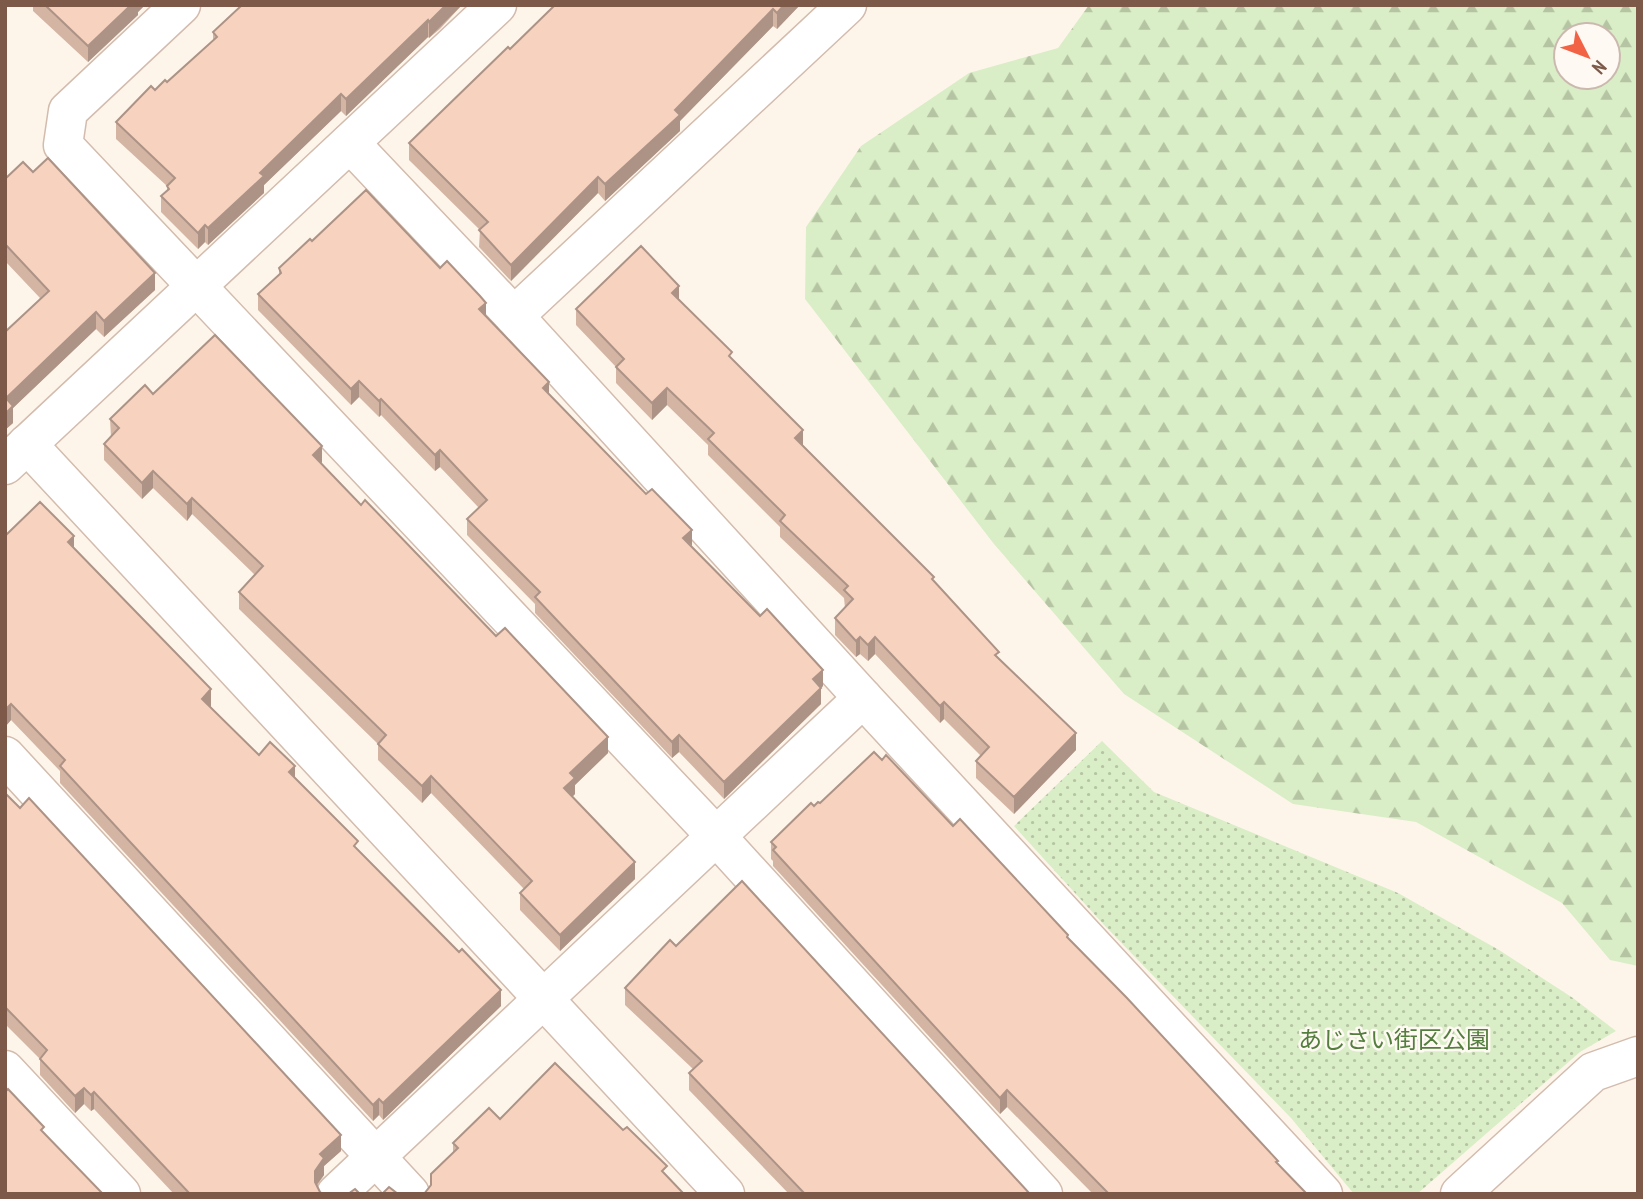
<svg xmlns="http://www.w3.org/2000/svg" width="1643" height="1199" font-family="'PT Sans Narrow','Noto Sans JP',sans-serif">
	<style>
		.forest { fill: url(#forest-firs); fill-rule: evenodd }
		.park { fill: url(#park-dots) }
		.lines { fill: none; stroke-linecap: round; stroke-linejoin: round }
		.minor-casing { stroke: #d3bcae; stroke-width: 41 }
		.minor { stroke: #fff; stroke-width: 38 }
		.wall { fill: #d4b5a4 }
		.shaded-wall { fill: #ac9386 }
		.building { fill: #f6d2bf; stroke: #ac9386; stroke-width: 2 }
		.labels { text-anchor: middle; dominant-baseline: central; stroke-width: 5; stroke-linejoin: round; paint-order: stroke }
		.park-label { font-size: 24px; fill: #537e3d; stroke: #fff9f3 }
	</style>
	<defs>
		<pattern id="forest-firs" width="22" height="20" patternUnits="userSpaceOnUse" patternTransform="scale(1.75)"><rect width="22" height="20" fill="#d9eec6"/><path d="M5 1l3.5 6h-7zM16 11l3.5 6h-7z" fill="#b5c4a3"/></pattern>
		<pattern id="park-dots" width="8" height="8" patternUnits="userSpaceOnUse" patternTransform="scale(1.75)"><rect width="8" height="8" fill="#d9eec6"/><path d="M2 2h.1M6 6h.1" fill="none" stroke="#b5c4a3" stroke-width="1.8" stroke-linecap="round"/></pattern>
	</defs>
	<rect width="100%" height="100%" fill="#fef5ea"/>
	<path class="forest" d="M1089,5H1638V966L1610,960L1562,903L1416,822L1293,804L1124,694L994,544L805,299L806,227L861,146L969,73L1058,48ZM1566,35H1608V77H1566Z"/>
	<polygon class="park" points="1102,741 1154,792 1398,893 1499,950 1573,998 1616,1031 1580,1052 1417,1194 1354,1194 1291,1118 1105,926 1014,826"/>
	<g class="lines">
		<g class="minor-casing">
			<g id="minor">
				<polyline points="181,5 68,111 63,145 716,836 1043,1194"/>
				<polyline points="350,143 514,316 863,698 1323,1194"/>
				<polyline points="514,316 847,5"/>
				<polyline points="27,444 725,1194"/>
				<polyline points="5,465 497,5"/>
				<polyline points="5,756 410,1194"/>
				<polyline points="5,1070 121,1194"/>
				<polyline points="336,1194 863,698"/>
				<polyline points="1460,1194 1593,1072 1638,1056"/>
			</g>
		</g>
		<use href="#minor" class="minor"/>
	</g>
	<g class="wall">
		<polygon points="33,5 145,5 138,12 138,15 88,62 33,11"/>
		<polygon points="462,5 440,29 429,38 428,37 346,116 341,111 264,185 264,193 208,245 205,242 198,249 161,212 161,196 167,191 167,186 116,139 116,122 155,90 167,82 213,41 213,32"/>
		<polygon points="800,5 777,29 773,26 680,121 680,131 605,201 598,193 511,281 479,247 480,230 409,160 409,143 510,49"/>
		<polygon points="33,172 155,290 104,337 96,329 13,408 13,423 5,430 40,298 5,261 5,179"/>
		<polygon points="312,241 486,317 549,395 823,686 821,688 821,704 724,799 679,752 672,758 535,613 535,604 467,535 467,519 479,508 440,467 435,471 381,415 379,417 359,397 351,405 258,310 258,294 279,274 279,268"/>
		<polygon points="679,300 732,359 803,446 934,581 1076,750 1014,814 976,778 976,761 981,756 944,719 940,723 875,654 868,661 860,654 856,657 835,635 835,618 845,608 844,598 780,537 780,527 708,455 708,445 667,405 652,420 616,383 616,367 576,325 576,309"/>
		<polygon points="153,394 322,462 321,464 608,753 575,785 575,794 572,797 635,879 560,951 520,910 520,893 524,889 431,793 422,803 378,760 378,744 239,609 239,592 255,575 192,514 187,521 153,488 142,499 104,460 104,444 111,437 110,419"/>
		<polygon points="40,502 74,548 211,706 211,707 259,755 295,778 358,850 501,1006 383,1120 379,1115 373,1121 60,783 60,771 11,720 5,727"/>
		<polygon points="5,793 341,1151 324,1166 324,1175 317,1186 320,1192 323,1194 174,1194 94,1109 91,1111 84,1104 75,1113 40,1075 40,1059 5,1024"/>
		<polygon points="820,803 953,826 1068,939 1278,1164 1307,1194 1093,1194 1007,1107 1000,1114 773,866 773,861 771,859 771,842 814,806"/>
		<polygon points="676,946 1030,1194 789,1194 689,1090 689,1073 693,1069 625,1005 625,988"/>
		<polygon points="500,1119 667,1176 453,1153 453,1143"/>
	</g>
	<g class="shaded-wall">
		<polygon points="131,5 145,5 138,12 138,15 88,62 88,46"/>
		<polygon points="446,5 462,5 429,38 429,22"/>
		<polygon points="784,5 800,5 777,29 777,13"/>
		<polygon points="773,9 773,26 680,121 680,131 605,201 605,184 675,110"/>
		<polygon points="428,20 428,37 346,116 346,99"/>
		<polygon points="341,94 341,111 264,185 264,193 208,245 208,228 260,173"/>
		<polygon points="598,177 598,193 511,281 511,265"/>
		<polygon points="205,225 205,242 198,249 198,233"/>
		<polygon points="155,273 155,290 104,337 104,321"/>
		<polygon points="679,286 679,303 672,293"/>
		<polygon points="486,303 486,319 479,309"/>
		<polygon points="96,312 96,329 13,408 13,423 5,430 6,398"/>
		<polygon points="359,381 359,397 351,405 351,389"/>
		<polygon points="549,382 549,398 543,388"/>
		<polygon points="667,388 667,405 652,420 652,403"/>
		<polygon points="381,399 381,415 379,417 379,401"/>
		<polygon points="803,430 803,446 795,438"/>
		<polygon points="322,446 322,462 313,472 313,455"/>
		<polygon points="440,450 440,467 435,471 435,455"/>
		<polygon points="153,471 153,488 142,499 142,483"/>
		<polygon points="192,498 192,514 187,521 187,504"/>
		<polygon points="692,530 692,546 683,538"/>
		<polygon points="74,536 74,553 68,542"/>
		<polygon points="860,637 860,654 856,657 856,641"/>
		<polygon points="875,637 875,654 868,661 868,645"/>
		<polygon points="823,670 823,686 813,695 813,679"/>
		<polygon points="821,688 821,704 724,799 724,782"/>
		<polygon points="211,689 211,706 202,715 202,699"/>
		<polygon points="944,702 944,719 940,723 940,706"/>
		<polygon points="11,704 11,720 5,727 5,710"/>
		<polygon points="1076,733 1076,750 1014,814 1014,797"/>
		<polygon points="679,735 679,752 672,758 672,742"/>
		<polygon points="608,737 608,753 575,785 575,794 564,805 564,788 570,773"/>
		<polygon points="295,766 295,782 289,772"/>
		<polygon points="431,776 431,793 422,803 422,786"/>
		<polygon points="635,862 635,879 560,951 560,935"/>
		<polygon points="501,990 501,1006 383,1120 383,1103"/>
		<polygon points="84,1088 84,1104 75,1113 75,1096"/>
		<polygon points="1007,1090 1007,1107 1000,1114 1000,1098"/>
		<polygon points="94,1092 94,1109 91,1111 91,1095"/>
		<polygon points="379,1099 379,1115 373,1121 373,1105"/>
		<polygon points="341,1135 341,1151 324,1166 324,1175 315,1187 315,1194 315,1171 320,1154"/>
	</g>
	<g class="building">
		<polygon points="45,5 131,5 88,46"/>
		<polygon points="242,5 446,5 429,22 428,20 346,99 341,94 260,173 264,176 208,228 205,225 198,233 161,196 169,189 167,186 175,178 116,122 151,86 155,90 165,80 167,82 217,37 213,32"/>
		<polygon points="555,5 784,5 777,13 773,9 675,110 680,115 605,184 598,177 511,265 479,230 488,222 409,143 508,47 510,49"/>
		<polygon points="48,158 155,273 104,321 96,312 6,398 13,406 5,414 5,332 49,291 5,244 5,179 23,162 33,172"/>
		<polygon points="366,190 440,268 447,261 480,296 486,303 479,309 549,382 543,388 646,494 652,489 692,530 683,538 760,616 767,609 823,670 813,679 821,688 724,782 679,735 672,742 535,597 540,592 467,519 487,500 440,450 435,455 381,399 379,401 359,381 351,389 258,294 281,273 279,268 310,239 312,241"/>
		<polygon points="641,246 679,286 672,293 732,352 729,356 803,430 795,438 934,577 932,579 999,652 995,655 1076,733 1014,797 976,761 989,747 944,702 940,706 875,637 868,645 860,637 856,641 835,618 853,599 844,590 848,586 780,521 785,515 708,439 714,433 667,388 652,403 616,367 624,359 576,309"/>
		<polygon points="215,335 322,446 313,455 361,505 365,500 496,636 505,628 608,737 570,773 575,778 564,788 635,862 560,935 520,893 532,881 431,776 422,786 378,744 386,735 239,592 263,566 192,498 187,504 153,471 142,483 104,444 119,428 110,419 145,385 153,394"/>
		<polygon points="40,502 74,536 68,542 211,689 202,699 259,755 270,742 295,766 289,772 358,841 354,846 459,952 462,949 501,990 383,1103 379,1099 373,1105 60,766 65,760 11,704 5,710 5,536"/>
		<polygon points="874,752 882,760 886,755 953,826 960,819 1068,935 1067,937 1127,998 1278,1161 1276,1162 1307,1194 1109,1194 1007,1090 1000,1098 773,850 776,847 771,842 811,803 814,806 818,802 820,803"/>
		<polygon points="5,793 20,808 29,798 341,1135 320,1154 324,1158 315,1171 315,1182 320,1192 323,1194 190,1194 94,1092 91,1095 84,1088 75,1096 40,1059 47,1050 5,1007"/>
		<polygon points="742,881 1030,1194 805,1194 689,1073 702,1061 625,988 670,940 676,946"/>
		<polygon points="555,1063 623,1130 627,1127 667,1166 662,1171 684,1194 424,1194 431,1185 431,1174 458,1148 453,1143 489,1108 500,1119"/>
		<polygon points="8,1089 44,1127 41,1130 103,1194 5,1194 5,1092"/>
		<polygon points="389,1187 398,1194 382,1194"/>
		<polygon points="355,1189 360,1194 348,1194"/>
	</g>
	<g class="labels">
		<g class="park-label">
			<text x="1394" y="1039">あじさい街区公園</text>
		</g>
	</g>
	<rect width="1643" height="1199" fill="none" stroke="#7d594a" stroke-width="14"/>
	<g transform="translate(1587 56) rotate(132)"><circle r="33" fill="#fff9f3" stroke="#cbb9af" stroke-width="2"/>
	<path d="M0-5L12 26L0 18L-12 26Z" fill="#f26346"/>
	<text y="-10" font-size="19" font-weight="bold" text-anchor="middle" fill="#7d594a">N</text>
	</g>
</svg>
